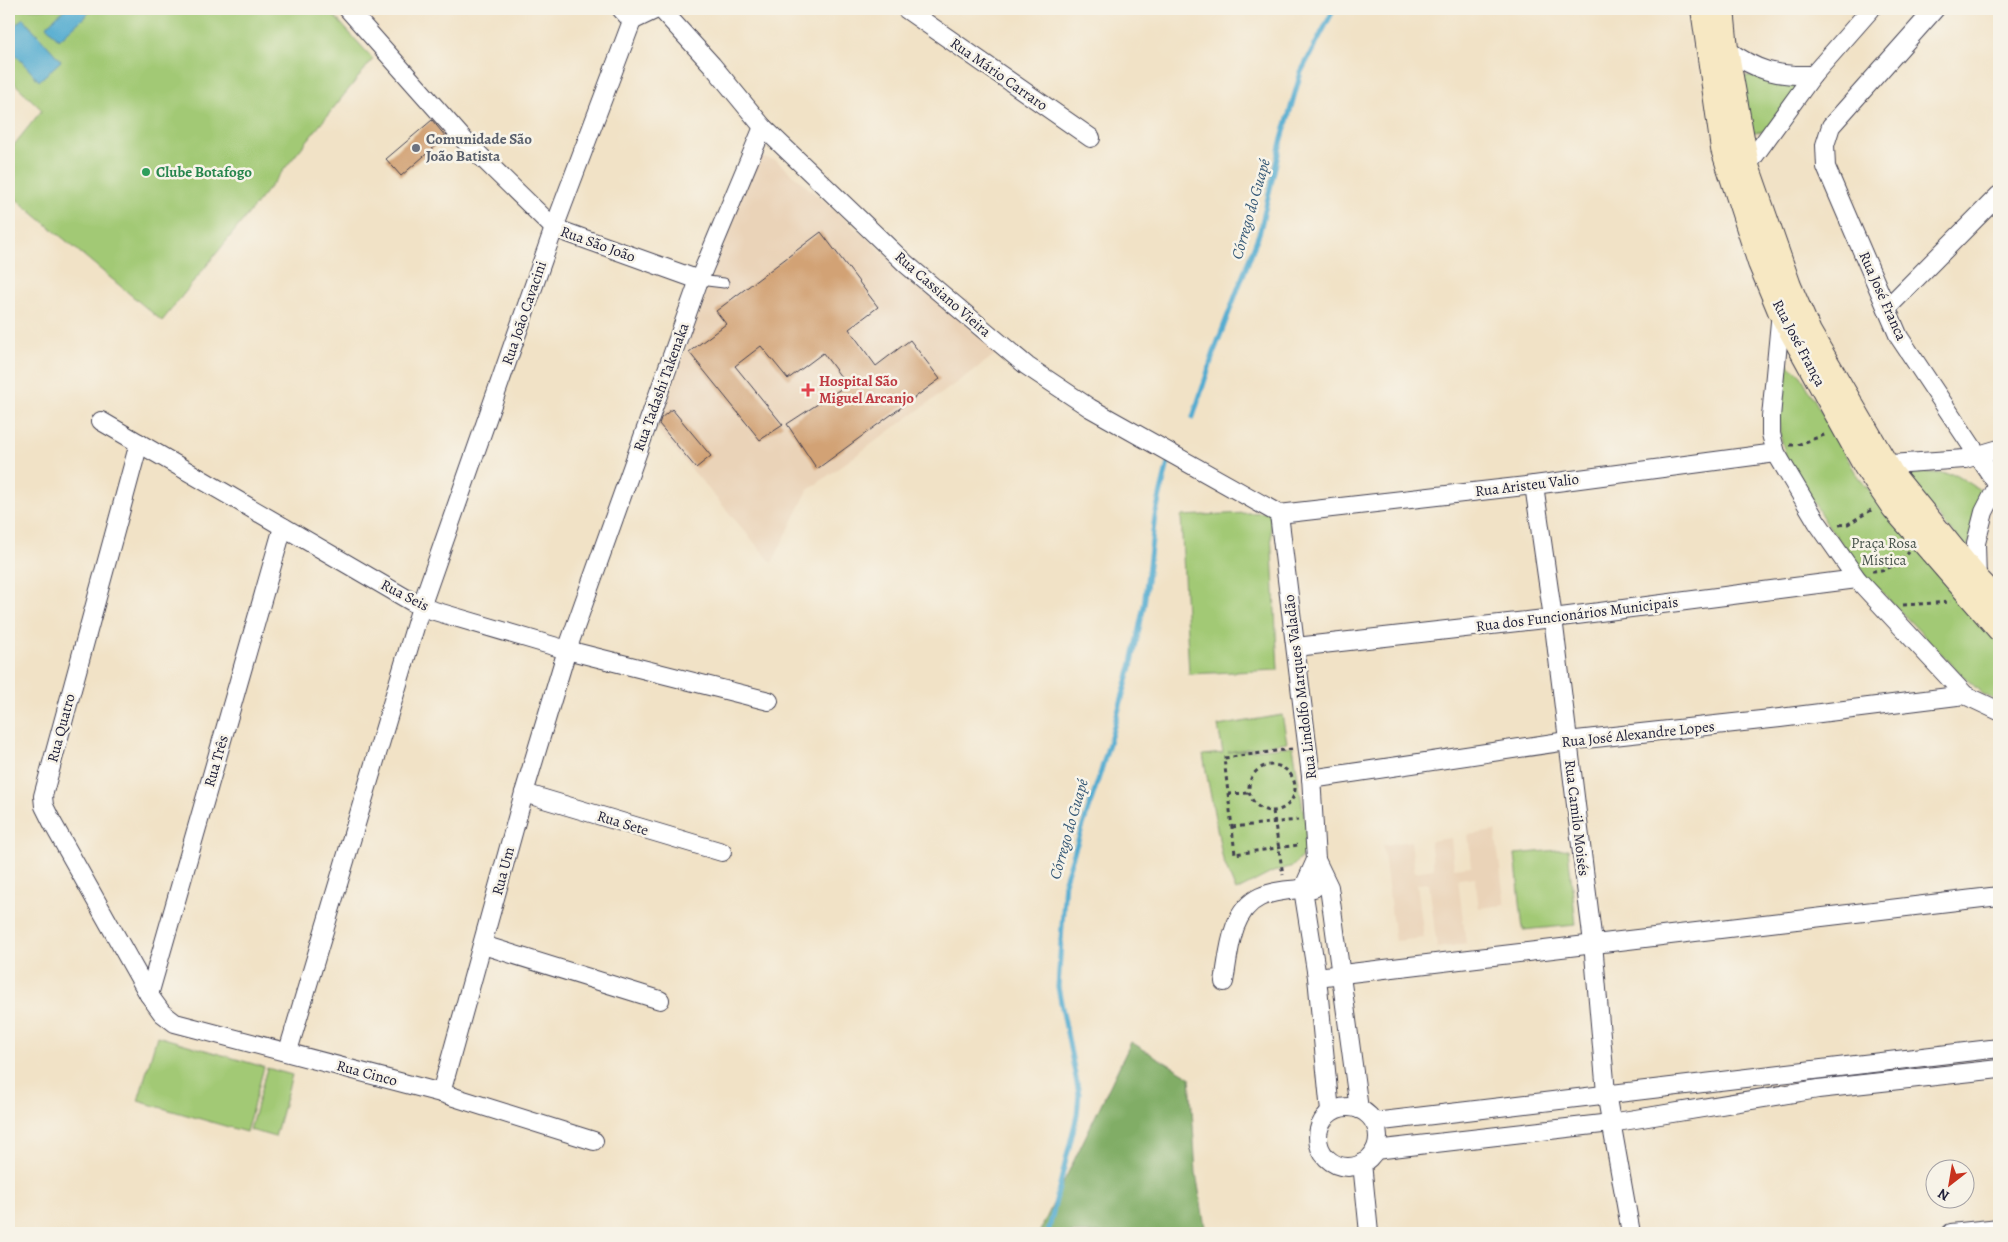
<svg xmlns="http://www.w3.org/2000/svg" width="2008" height="1242" font-family="Alegreya,serif">
	<style>
		.built { fill: #ead3b8 }
		.green { fill: #a2c974; stroke: #627658 }
		.forest { fill: #81ad66; stroke: #526850 }
		.water { fill: #53acd0; stroke: #3a6786 }
		.lines { fill: none; stroke-linecap: round; stroke-linejoin: round }
		.stream { stroke: #53acd0; stroke-width: 5 }
		.building { fill: #d2a274 }
		.service-casing { stroke: #413f50; stroke-width: 11 }
		.minor-casing { stroke: #413f50; stroke-width: 20 }
		.secondary-casing { stroke: #413f50; stroke-width: 26 }
		.path { stroke: #413f50; stroke-width: 3; stroke-dasharray: 4 4; stroke-linecap: butt }
		.service { stroke: #fff; stroke-width: 9 }
		.minor { stroke: #fff; stroke-width: 18 }
		.secondary { stroke: #f7e8c3; stroke-width: 24 }
		.worship-dot { fill: #6b7280; stroke: #f7f3e8; stroke-width: 2 }
		.leisure-dot { fill: #2e9e5b; stroke: #f7f3e8; stroke-width: 2 }
		.health-dot { fill: #e0444e; stroke: #f7f3e8; stroke-width: 2 }
		.labels { text-anchor: middle; dominant-baseline: central; stroke-width: 5; stroke-linejoin: round; paint-order: stroke }
		.street-label { font-size: 15px; fill: #22223b; stroke: #f7f3e8 }
		.worship-label { font-size: 15px; font-weight: bold; fill: #5b616d; stroke: #f7f3e8; text-anchor: start }
		.leisure-label { font-size: 15px; font-weight: bold; fill: #27864d; stroke: #f7f3e8; text-anchor: start }
		.health-label { font-size: 15px; font-weight: bold; fill: #be3a42; stroke: #f7f3e8; text-anchor: start }
		.park-label { font-size: 15px; fill: #48544c; stroke: #f7f3e8 }
		.water-label { font-size: 16px; font-style: italic; fill: #365977; stroke: #f7f3e8 }
	</style>
	<rect width="100%" height="100%" fill="#f7f3e8"/>
	<filter id="ink" filterUnits="userSpaceOnUse"><feTurbulence type="fractalNoise" baseFrequency=".02" numOctaves="2"/><feDisplacementMap in="SourceGraphic" scale="10" xChannelSelector="R" yChannelSelector="G"/><feConvolveMatrix kernelMatrix="1 2 1 2 8 2 1 2 1" color-interpolation-filters="sRGB"/></filter>
	<filter id="wash" filterUnits="userSpaceOnUse"><feTurbulence type="fractalNoise" baseFrequency=".0096" numOctaves="4" result="noise"/><feDisplacementMap in="SourceGraphic" scale="20" xChannelSelector="R" yChannelSelector="G"/><feGaussianBlur stdDeviation="1.12" result="paint"/><feColorMatrix in="noise" values="0 0 0 0 0 0 0 0 0 0 0 0 0 0 0 0 0 1.4 0 .05"/><feComposite in="paint" operator="in"/></filter>
	<g filter="url(#wash)">
		<rect width="100%" height="100%" fill="#f1e2c6"/>
		<g class="built">
			<polygon points="761,157 776,160 999,352 808,490 772,563 657,429 749,172"/>
			<polygon points="1495,831 1505,905 1479,908 1475,877 1458,879 1466,944 1437,948 1429,883 1417,884 1424,938 1395,941 1383,845 1411,841 1415,872 1434,869 1430,841 1451,838 1454,868 1472,866 1468,835"/>
		</g>
		<g class="green">
			<polygon points="9,9 328,9 373,59 162,321 9,193 9,151 42,110 9,78"/>
			<polygon points="1738,76 1779,78 1803,81 1765,131 1746,133"/>
			<polygon points="1788,363 1801,376 1858,477 1999,639 1999,702 1983,694 1964,677 1864,574 1825,521 1786,457 1780,434 1779,414"/>
			<polygon points="1912,472 1955,474 1985,493 1967,549 1901,474"/>
			<polygon points="1270,512 1278,670 1189,674 1181,516"/>
			<polygon points="1282,715 1287,742 1228,752 1293,746 1308,840 1307,851 1293,866 1273,872 1236,891 1223,860 1203,755 1223,753 1218,726"/>
			<polygon points="1568,849 1576,925 1523,930 1515,854"/>
			<polygon points="157,1036 264,1067 246,1132 138,1101"/>
			<polygon points="267,1068 292,1075 275,1137 250,1130"/>
		</g>
		<polygon class="forest" points="1131,1042 1190,1077 1196,1173 1206,1233 1039,1233"/>
		<g class="water">
			<polygon points="65,9 87,9 90,12 59,40 46,26"/>
			<polygon points="23,18 61,61 39,81 9,47 9,31"/>
		</g>
		<g class="lines">
			<g class="stream">
				<polyline points="1193,417 1215,349 1260,231 1280,146 1301,72 1334,9"/>
				<polyline points="1048,1233 1077,1115 1079,1094 1058,987 1065,880 1101,771 1131,667 1144,605 1155,516 1168,463"/>
			</g>
		</g>
		<g id="blocks">
			<g class="building">
				<polygon points="432,120 446,137 401,176 386,159"/>
				<polygon points="821,232 878,307 849,329 876,366 910,340 940,379 817,469 787,424 847,385 823,353 788,379 761,346 735,366 783,425 760,440 689,352 726,324 716,311"/>
				<polygon points="672,409 711,456 696,468 659,424 661,418"/>
			</g>
		</g>
	</g>
	<g filter="url(#ink)">
		<use href="#blocks" fill-opacity="0" stroke="#413f50" stroke-width="1"/>
		<g class="lines">
			<g class="service-casing">
				<polyline id="service" points="699,280 724,283"/>
			</g>
			<g class="minor-casing">
				<g id="minor">
					<polyline points="348,9 465,141 554,228 699,280"/>
					<polyline points="621,9 632,21"/>
					<polyline points="661,9 712,65 763,127 906,264 1027,366 1090,408 1279,514"/>
					<polyline points="906,9 1091,138"/>
					<polyline points="1935,9 1831,126 1825,145 1826,167 1899,337 1999,487"/>
					<polyline points="632,21 657,9"/>
					<path d="M1720,50L1726,49C1757,71 1775,76 1813,75"/>
					<polyline points="1741,167 1747,166 1813,75 1871,9"/>
					<polyline points="1887,308 1999,195"/>
					<polyline points="1781,311 1771,417 1771,434 1776,453 1817,522 1857,579 1965,695 1999,711"/>
					<polyline points="101,421 421,607 567,650 769,701"/>
					<polyline points="139,443 43,796 44,806 53,824 149,995 162,1013 175,1023 441,1093 594,1141"/>
					<polyline points="1876,465 1965,459 1999,449"/>
					<polyline points="1534,485 1553,618 1593,943 1606,1093 1631,1233"/>
					<polyline points="1279,514 1311,776 1316,860 1329,887 1359,1109"/>
					<polyline points="1279,514 1534,485 1776,453"/>
					<polyline points="1977,581 1976,543 1984,512 1999,483"/>
					<polyline points="1296,647 1553,618 1857,579"/>
					<polyline points="1311,779 1567,741 1780,718 1965,695"/>
					<polyline points="524,793 722,852"/>
					<polyline points="1316,860 1303,889 1317,977 1330,1112"/>
					<polyline points="483,945 660,1000"/>
					<polyline points="1317,977 1999,896"/>
					<path d="M1224,982C1229,954 1230,911 1260,897C1275,890 1298,889 1314,888"/>
					<polyline points="149,995 283,527"/>
					<polyline points="288,1051 421,607 554,228 632,21"/>
					<polyline points="441,1093 524,793 567,650 699,280 763,127"/>
					<circle cx="1348" cy="1137" r="30"/>
					<polyline points="1374,1122 1999,1048"/>
					<polyline points="1375,1150 1611,1123 1818,1089 1999,1069"/>
					<polyline points="1362,1163 1369,1233"/>
					<polyline points="1951,1233 1999,1228"/>
				</g>
			</g>
			<g class="secondary-casing">
				<g id="secondary">
					<polyline points="1703,9 1723,149 1760,263 1780,311 1866,467 1894,508 1999,629"/>
					<polyline points="1722,9 1726,49 1747,166 1789,286 1809,332 1891,473 1978,580 1999,602"/>
				</g>
			</g>
			<g class="path">
				<polyline points="1790,445 1797,445 1827,434"/>
				<polyline points="1839,525 1848,524 1873,509"/>
				<path d="M1872,571C1887,571 1899,564 1909,552"/>
				<polyline points="1903,605 1951,602"/>
				<polyline points="1292,749 1224,758 1235,854 1298,845"/>
				<circle cx="1272" cy="788" r="23"/>
				<polyline points="1228,794 1249,793"/>
				<polyline points="1273,811 1283,875"/>
				<polyline points="1232,827 1298,820"/>
			</g>
			<use href="#service" class="service"/>
			<use href="#minor" class="minor"/>
			<use href="#secondary" class="secondary"/>
		</g>
	</g>
	<circle class="worship-dot" cx="416" cy="148" r="5"/>
	<circle class="leisure-dot" cx="146" cy="172" r="5"/>
	<path class="health-dot" d="M805.5 382.5h5v5h5v5h-5v5h-5v-5h-5v-5h5z"/>
	<g class="labels">
		<g class="street-label">
			<text transform="translate(999 74) rotate(35)">Rua Mário Carraro</text>
			<text transform="translate(598 244) rotate(20)">Rua São João</text>
			<text transform="translate(943 294) rotate(41)">Rua Cassiano Vieira</text>
			<text transform="translate(1883 296) rotate(66)">Rua José Franca</text>
			<text transform="translate(524 313) rotate(-71)">Rua João Cavacini</text>
			<text transform="translate(1799 343) rotate(62)">Rua José França</text>
			<text transform="translate(661 387) rotate(-70)">Rua Tadashi Takenaka</text>
			<text transform="translate(1527 485) rotate(-7)">Rua Aristeu Valio</text>
			<text transform="translate(405 595) rotate(27)">Rua Seis</text>
			<text transform="translate(1577 614) rotate(-7)">Rua dos Funcionários Municipais</text>
			<text transform="translate(1300 687) rotate(-97)">Rua Lindolfo Marques Valadão</text>
			<text transform="translate(61 728) rotate(-75)">Rua Quatro</text>
			<text transform="translate(1638 734) rotate(-6)">Rua José Alexandre Lopes</text>
			<text transform="translate(216 761) rotate(-74)">Rua Três</text>
			<text transform="translate(1577 818) rotate(83)">Rua Camilo Moisés</text>
			<text transform="translate(623 823) rotate(17)">Rua Sete</text>
			<text transform="translate(503 871) rotate(-75)">Rua Um</text>
			<text transform="translate(367 1073) rotate(15)">Rua Cinco</text>
		</g>
		<g class="worship-label">
			<text x="426" y="139">Comunidade São<tspan x="426" dy="17">João Batista</tspan></text>
		</g>
		<g class="leisure-label">
			<text x="156" y="172">Clube Botafogo</text>
		</g>
		<g class="health-label">
			<text x="819" y="381">Hospital São<tspan x="819" dy="17">Miguel Arcanjo</tspan></text>
		</g>
		<g class="park-label">
			<text x="1884" y="543">Praça Rosa<tspan x="1884" dy="17">Mística</tspan></text>
		</g>
		<g class="water-label">
			<text transform="translate(1251 209) rotate(-74)">Córrego do Guapé</text>
			<text transform="translate(1069 829) rotate(-74)">Córrego do Guapé</text>
		</g>
	</g>
	<rect width="2008" height="1242" fill="none" stroke="#f7f3e8" stroke-width="30"/>
	<g transform="translate(1950 1184) rotate(211)"><circle r="24" fill="#f7f3e8" stroke="#a29fa3"/>
	<path d="M0-4L9 19L0 12L-9 19Z" fill="#c8321e"/>
	<text y="-8" font-size="14" font-weight="bold" text-anchor="middle" fill="#22223b">N</text>
	</g>
</svg>
